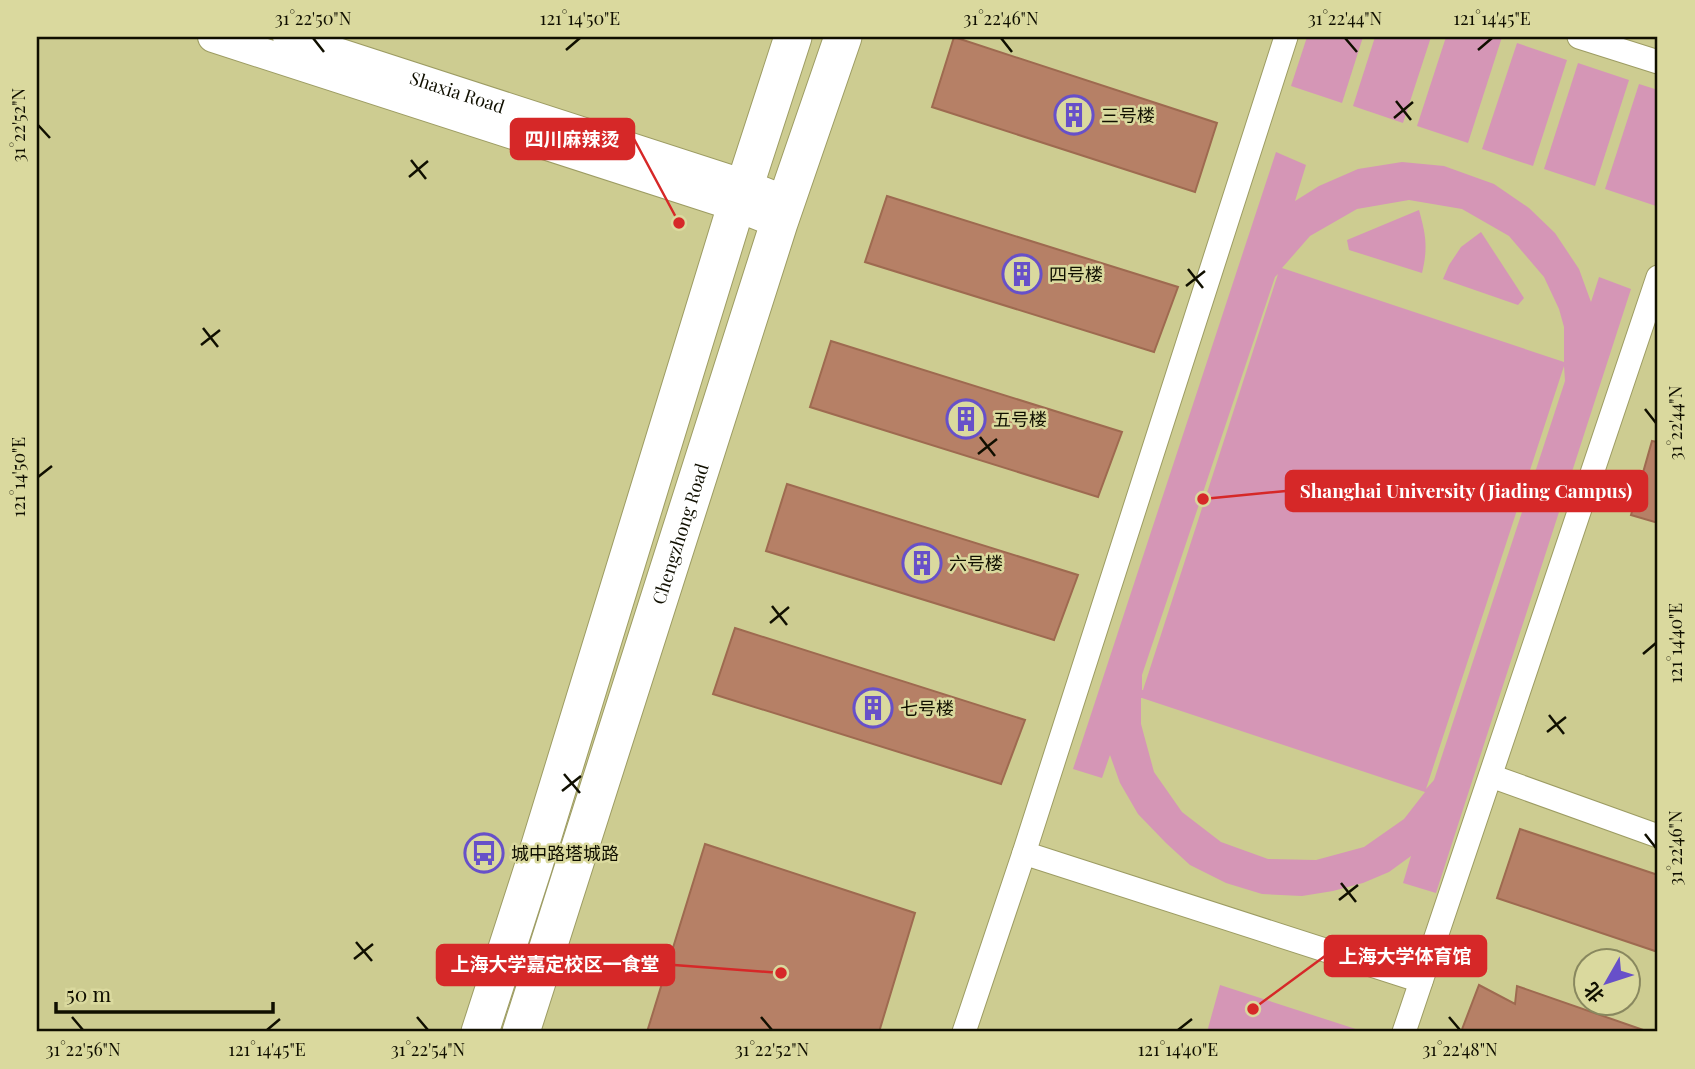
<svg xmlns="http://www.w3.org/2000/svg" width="1695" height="1069" font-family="'Playfair Display','Noto Sans SC',serif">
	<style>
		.green { fill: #d596b6; fill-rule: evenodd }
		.building { fill: #b68066; stroke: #9e6a50; stroke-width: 2 }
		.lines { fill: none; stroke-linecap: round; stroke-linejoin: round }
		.minor-casing { stroke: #9d9c63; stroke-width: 25 }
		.tertiary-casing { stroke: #9d9c63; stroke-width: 32 }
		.primary-casing { stroke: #9d9c63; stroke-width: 39 }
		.minor { stroke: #fff; stroke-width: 23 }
		.tertiary { stroke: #fff; stroke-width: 30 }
		.primary { stroke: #fff; stroke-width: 37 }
		.ticks { fill: none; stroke: #100f00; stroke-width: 2.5 }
		.labels { text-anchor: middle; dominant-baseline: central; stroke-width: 5; stroke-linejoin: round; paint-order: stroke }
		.street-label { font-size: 18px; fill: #100f00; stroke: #dad99e }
		.poi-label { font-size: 18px; fill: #100f00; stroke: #dad99e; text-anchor: start }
		.leader { fill: none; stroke: #d62828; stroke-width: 2.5 }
		.callout-dot { fill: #d62828; stroke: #dad99e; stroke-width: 2.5 }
		.callout { fill: #d62828; stroke: #d62828; stroke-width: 2.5 }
		.callout-label { font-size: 19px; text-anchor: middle; font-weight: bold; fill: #fff }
		.neatline { fill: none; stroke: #100f00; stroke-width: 2.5 }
		.ticks-label { font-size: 18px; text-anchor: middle; fill: #100f00 }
	</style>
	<rect width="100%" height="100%" fill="#cdcc91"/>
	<g class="green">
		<polygon points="1307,37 1363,37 1342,103 1291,86"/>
		<polygon points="1375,37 1431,37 1403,123 1353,106"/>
		<polygon points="1446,37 1502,37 1468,143 1417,126"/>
		<polygon points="1517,43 1567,60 1533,166 1482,149"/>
		<polygon points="1578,63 1629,80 1595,186 1544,169"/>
		<polygon points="1639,84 1658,90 1658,198 1656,206 1605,189"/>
		<path d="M1276,152L1306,165L1295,201L1319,186L1358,169L1402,162L1444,166L1494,184L1529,208L1555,233L1579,269L1591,302L1599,277L1631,289L1436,893L1403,883L1411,856L1389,872L1363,883L1333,891L1302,896L1262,894L1226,883L1190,865L1166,843L1138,814L1120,783L1110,755L1102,778L1073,769ZM1409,200L1462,209L1509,236L1544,277L1559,309L1564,327V362L1282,268L1310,236L1357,209ZM1278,274L1143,690H1142V675L1275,277ZM1564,366L1565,381L1434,780L1426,789ZM1141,698H1142L1425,792L1404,819L1364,847L1316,860L1268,859L1221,842L1182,812L1154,772L1141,724Z"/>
		<path d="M1419,210C1426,235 1428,248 1422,273L1349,250L1347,240Z"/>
		<polygon points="1481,232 1524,298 1518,305 1443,279 1449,265 1461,247"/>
		<polygon points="1220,985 1365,1032 1207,1032"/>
	</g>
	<g class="building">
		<polygon points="954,37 1217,123 1195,192 932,107"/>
		<polygon points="887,196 1178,287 1154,352 865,262"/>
		<polygon points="831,341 1122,432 1098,497 810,407"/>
		<polygon points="1652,441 1658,442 1658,523 1631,515"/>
		<polygon points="787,484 1078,575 1054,640 766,551"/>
		<polygon points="735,628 1025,720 1001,784 713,694"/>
		<polygon points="1520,829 1658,875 1658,952 1497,898"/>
		<polygon points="705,844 915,913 879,1032 647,1032"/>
		<polygon points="1479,985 1515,1004 1517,986 1649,1032 1461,1032"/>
	</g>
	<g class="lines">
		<g class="minor-casing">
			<g id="minor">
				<polyline points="1579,37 1658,62"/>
				<polyline points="1491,776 1658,836"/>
				<polyline points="1024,853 1421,981"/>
				<polyline points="964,1032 1024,853 1286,37"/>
				<polyline points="1404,1032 1658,277"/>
			</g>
		</g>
		<g class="tertiary-casing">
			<g id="tertiary">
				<polyline points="213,37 736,206 779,223"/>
				<path id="s1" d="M288,37L745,185L788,202"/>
			</g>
		</g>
		<g class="primary-casing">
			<g id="primary">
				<polyline points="480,1032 533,868 736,206 745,185 793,37"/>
				<path id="s2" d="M521,1032L779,223L843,37"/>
			</g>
		</g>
		<use href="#minor" class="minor"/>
		<use href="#tertiary" class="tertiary"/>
		<use href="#primary" class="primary"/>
	</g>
	<path class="ticks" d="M313,38L324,52M1001,38L1012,52M1345,38L1357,52M566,50L580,38M1478,50L1492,38M1396,101L1411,120M1394,118L1413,102M38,125L50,138M411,160L426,179M409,177L428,161M1188,269L1203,288M1186,286L1205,271M203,328L218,347M201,345L220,330M1645,409L1656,423M980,437L995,456M978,454L997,439M38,477L52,466M772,606L787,625M770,623L789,607M1643,654L1656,643M1549,715L1564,734M1547,732L1566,717M564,774L580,793M562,791L581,776M1645,834L1656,848M1341,883L1356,902M1339,900L1358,885M356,942L372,961M354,959L373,944M72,1017L83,1030M417,1017L428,1030M761,1017L772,1030M1449,1017L1460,1030M267,1030L280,1019M1178,1030L1192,1019"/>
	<defs>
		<g id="building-ring" transform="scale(2.0125)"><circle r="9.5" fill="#dad99e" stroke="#6750c9" stroke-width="1.5"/><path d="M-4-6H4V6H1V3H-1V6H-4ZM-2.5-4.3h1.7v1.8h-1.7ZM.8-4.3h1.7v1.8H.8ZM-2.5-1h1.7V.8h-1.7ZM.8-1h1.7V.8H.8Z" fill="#6750c9"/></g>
		<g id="bus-ring" transform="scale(2.0125)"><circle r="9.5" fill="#dad99e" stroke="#6750c9" stroke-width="1.5"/><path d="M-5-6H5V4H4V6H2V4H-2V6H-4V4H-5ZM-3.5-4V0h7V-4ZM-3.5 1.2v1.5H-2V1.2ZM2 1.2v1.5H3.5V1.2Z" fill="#6750c9"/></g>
	</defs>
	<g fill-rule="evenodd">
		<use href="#building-ring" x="1074" y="115"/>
		<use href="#building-ring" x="1022" y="274"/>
		<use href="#building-ring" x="966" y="419"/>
		<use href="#building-ring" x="922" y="563"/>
		<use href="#building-ring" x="873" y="708"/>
		<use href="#bus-ring" x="484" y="853"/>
	</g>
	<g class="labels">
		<g class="street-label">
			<text stroke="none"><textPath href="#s1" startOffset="178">Shaxia Road</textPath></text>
			<text stroke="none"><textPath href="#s2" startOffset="523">Chengzhong Road</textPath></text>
		</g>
		<g class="poi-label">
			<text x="1101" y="115">三号楼</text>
			<text x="1049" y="274">四号楼</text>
			<text x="993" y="419">五号楼</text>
			<text x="949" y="563">六号楼</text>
			<text x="900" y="708">七号楼</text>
			<text x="511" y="853">城中路塔城路</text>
		</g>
	</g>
	<path class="leader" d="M679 223L634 139M1203 499L1286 491M1253 1009L1325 956M781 973L674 965"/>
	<g class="callout-dot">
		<circle cx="679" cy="223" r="7"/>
		<circle cx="1203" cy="499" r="7"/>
		<circle cx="1253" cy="1009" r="7"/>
		<circle cx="781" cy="973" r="7"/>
	</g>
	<g class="callout">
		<rect x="511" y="119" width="123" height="40" rx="7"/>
		<rect x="1286" y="471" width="361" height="40" rx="7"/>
		<rect x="1325" y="936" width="161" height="40" rx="7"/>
		<rect x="437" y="945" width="237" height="40" rx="7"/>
	</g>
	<g class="callout-label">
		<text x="572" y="146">四川麻辣烫</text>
		<text x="1466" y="498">Shanghai University (Jiading Campus)</text>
		<text x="1405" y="963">上海大学体育馆</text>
		<text x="555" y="971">上海大学嘉定校区一食堂</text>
	</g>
	<rect width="1695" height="1069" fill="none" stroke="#dad99e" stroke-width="77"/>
	<g transform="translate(1607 982) rotate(231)"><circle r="33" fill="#dad99e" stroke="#89885f" stroke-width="2"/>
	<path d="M0-5L12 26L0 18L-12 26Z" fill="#6750c9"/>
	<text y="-10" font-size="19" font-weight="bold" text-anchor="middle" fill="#100f00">北</text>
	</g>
	<path d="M56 1002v10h217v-10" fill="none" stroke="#100f00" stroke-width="3.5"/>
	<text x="66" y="1002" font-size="21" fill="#100f00" stroke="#dad99e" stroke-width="5" paint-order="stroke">50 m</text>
	<rect x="38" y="38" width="1618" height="992" class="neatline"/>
	<g class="ticks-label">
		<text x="313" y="25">31°22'50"N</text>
		<text x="580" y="25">121°14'50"E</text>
		<text x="1001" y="25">31°22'46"N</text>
		<text x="1345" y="25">31°22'44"N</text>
		<text x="1492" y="25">121°14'45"E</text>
		<text transform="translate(19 125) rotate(-90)" y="6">31°22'52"N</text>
		<text transform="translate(1676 423) rotate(-90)" y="6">31°22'44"N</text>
		<text transform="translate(19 477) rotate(-90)" y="6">121°14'50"E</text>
		<text transform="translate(1676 643) rotate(-90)" y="6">121°14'40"E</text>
		<text transform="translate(1676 848) rotate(-90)" y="6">31°22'46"N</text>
		<text x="83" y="1056">31°22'56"N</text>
		<text x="267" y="1056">121°14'45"E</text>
		<text x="428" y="1056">31°22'54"N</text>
		<text x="772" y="1056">31°22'52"N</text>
		<text x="1178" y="1056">121°14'40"E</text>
		<text x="1460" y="1056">31°22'48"N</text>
	</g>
</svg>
